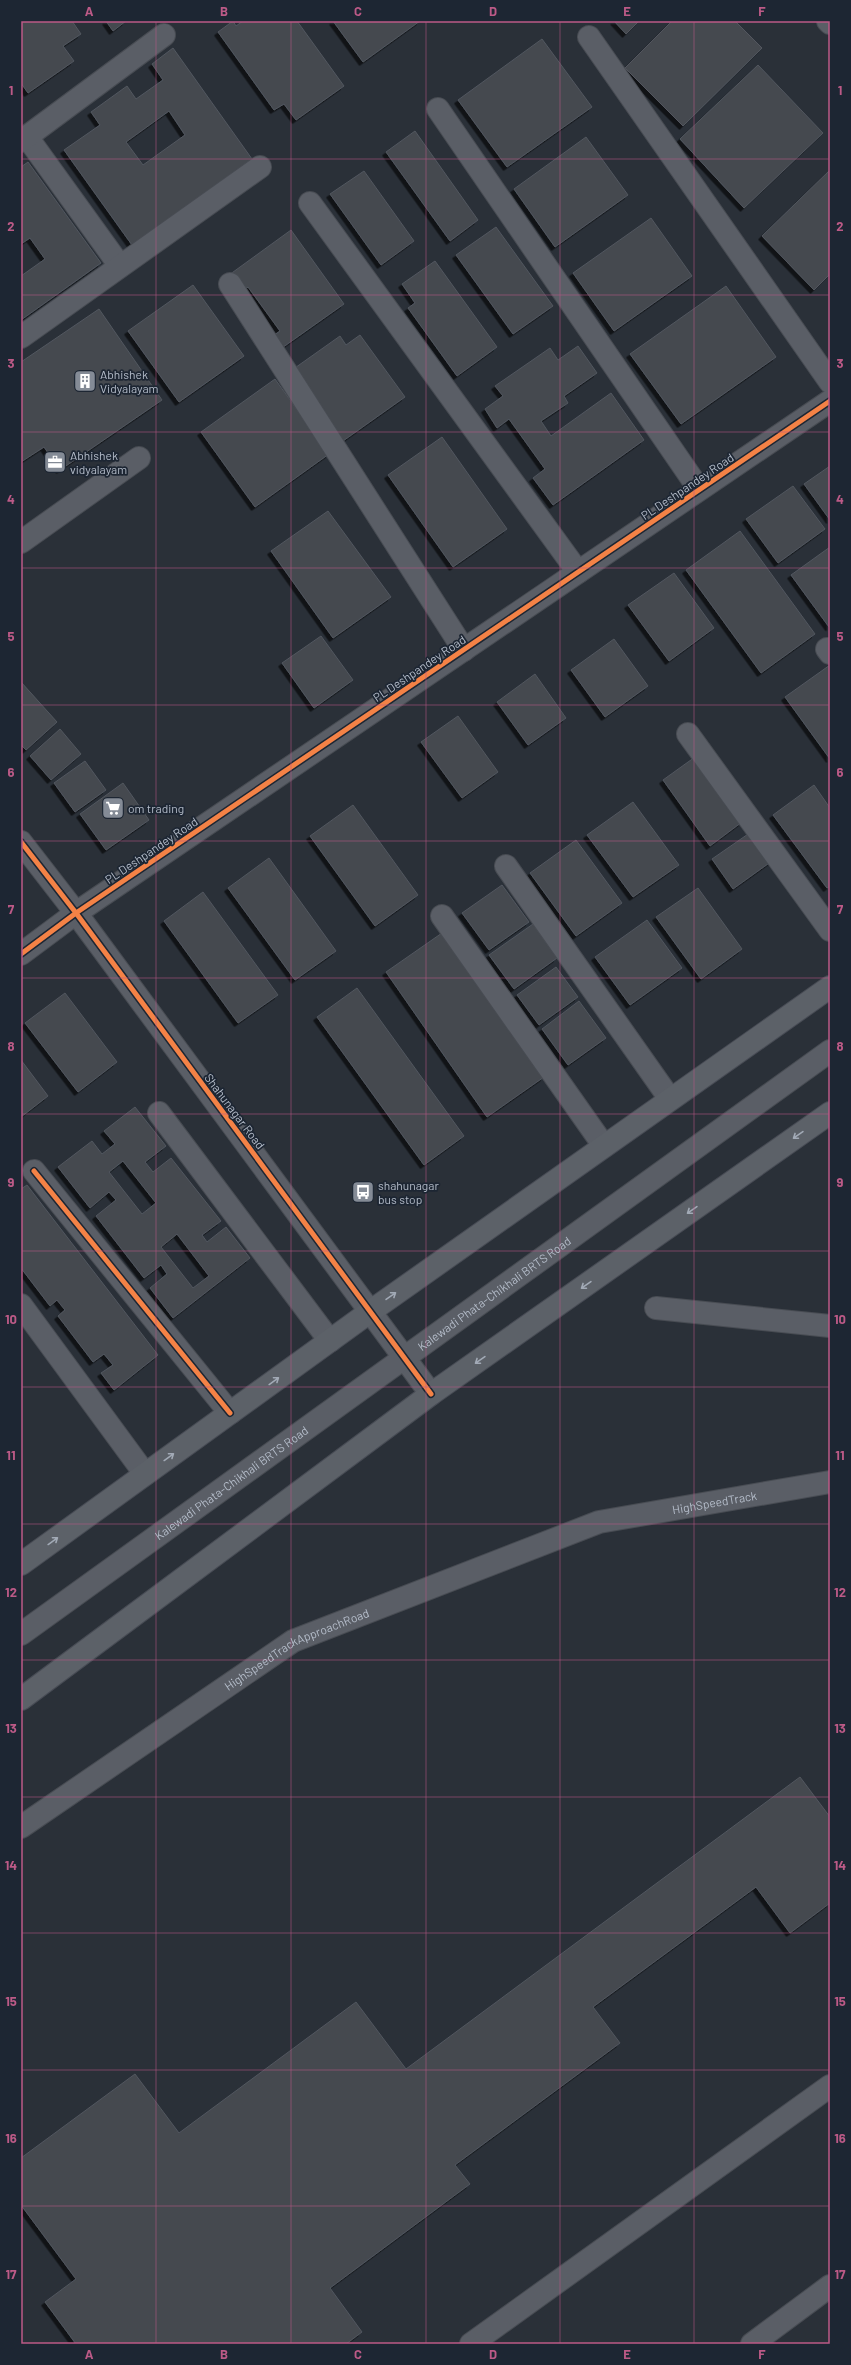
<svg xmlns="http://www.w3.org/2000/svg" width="851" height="2365" font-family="Barlow,sans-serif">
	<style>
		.building { fill: #444950; stroke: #52575f; fill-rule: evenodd; filter: url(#shadow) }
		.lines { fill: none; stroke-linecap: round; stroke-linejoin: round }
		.minor-casing { stroke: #484c53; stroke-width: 24 }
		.major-casing { stroke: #484c55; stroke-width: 24 }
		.minor { stroke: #5a5e66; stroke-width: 22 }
		.major { stroke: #5c6168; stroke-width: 22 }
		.cycleway-casing { stroke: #1d2633; stroke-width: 8 }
		.cycleway { stroke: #f48246; stroke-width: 5 }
		.oneway { stroke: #a2aab6 }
		.grid { fill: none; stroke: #bc5a87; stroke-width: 1; stroke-opacity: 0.55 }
		.labels { text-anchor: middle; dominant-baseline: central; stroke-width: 3.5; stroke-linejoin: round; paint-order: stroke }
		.poi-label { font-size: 12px; fill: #b4bcc9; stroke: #1d2633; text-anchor: start }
		.street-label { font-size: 12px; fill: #b4bcc9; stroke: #1d2633 }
		.neatline { fill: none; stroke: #bc5a87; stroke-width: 1.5 }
		.grid-label { font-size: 13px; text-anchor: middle; font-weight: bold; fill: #bc5a87 }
	</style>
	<defs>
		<filter id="shadow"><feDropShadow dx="-3.5" dy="3.5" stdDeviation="0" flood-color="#0009"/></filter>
	</defs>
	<rect width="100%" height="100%" fill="#2a3038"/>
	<g class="building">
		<polygon points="21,21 72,21 81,34 63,46 74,61 28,93 21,83"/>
		<polygon points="106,21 126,21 113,31"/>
		<polygon points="233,21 236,26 243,21 297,21 344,86 296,120 284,104 274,110 218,32"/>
		<polygon points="333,21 420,21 363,62"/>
		<polygon points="614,21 639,21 626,34"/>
		<polygon points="672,21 735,21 762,48 683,126 625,68"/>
		<polygon points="542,39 592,107 507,167 458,100"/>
		<path d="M173,48L252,159L132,245L64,150L100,125L91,112L127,86L136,99L163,80L152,64ZM169,111L185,135L143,165L126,142Z"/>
		<polygon points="758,65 823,133 744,208 680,139"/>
		<polygon points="415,131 478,220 450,241 386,152"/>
		<polygon points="586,137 628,195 555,247 514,189"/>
		<polygon points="28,162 101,263 21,320 21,276 45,259 30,238 21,244 21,167"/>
		<polygon points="830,170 830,274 814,290 762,236"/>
		<polygon points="364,171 414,241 381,265 330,194"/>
		<polygon points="651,218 692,276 614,331 573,273"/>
		<polygon points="496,227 553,306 513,334 456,255"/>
		<polygon points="291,230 344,304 279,350 270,338 280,331 248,287 242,292 229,275"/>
		<polygon points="435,261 497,347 457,376 408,308 415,303 402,284"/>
		<polygon points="193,285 244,356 179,402 128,331"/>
		<polygon points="726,286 776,357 681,424 630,354"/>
		<polygon points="99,309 162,400 60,470 44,447 21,462 21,362"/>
		<polygon points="360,335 405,397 343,441 292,370 340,336 346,345"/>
		<polygon points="578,346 597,373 564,396 568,403 541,421 551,436 611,393 644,440 553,505 533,478 545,469 509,419 497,428 485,409 503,396 495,386 550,348 558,360"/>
		<polygon points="275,379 329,454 255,507 201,432"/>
		<polygon points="442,437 507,529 453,567 388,475"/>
		<polygon points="830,466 830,520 804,484"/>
		<polygon points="793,486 825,529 778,563 746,519"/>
		<polygon points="328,511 391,597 333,638 271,551"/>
		<polygon points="740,531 815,634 761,673 686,570"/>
		<polygon points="830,547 830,627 829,627 791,575"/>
		<polygon points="674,573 714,628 669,661 628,605"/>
		<polygon points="321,636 353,680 314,708 282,663"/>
		<polygon points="614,639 648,686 605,717 571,670"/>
		<polygon points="830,665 830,759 785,697"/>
		<polygon points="535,674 566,718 528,745 497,702"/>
		<polygon points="21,682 57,722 26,750 21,745"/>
		<polygon points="458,716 498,772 462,798 421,742"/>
		<polygon points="60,729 81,754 51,780 30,756"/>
		<polygon points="695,757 742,822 710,846 663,780"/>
		<polygon points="85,761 106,790 75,812 54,783"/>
		<polygon points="123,783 149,820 106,850 80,814"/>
		<polygon points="814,785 830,808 830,886 827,888 773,815"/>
		<polygon points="633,802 679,865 633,897 587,835"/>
		<polygon points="353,805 418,895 375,926 310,836"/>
		<polygon points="751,832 772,861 733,889 712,859"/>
		<polygon points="576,840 622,903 576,936 530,873"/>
		<polygon points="269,858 336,951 295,980 228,888"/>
		<polygon points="502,885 529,922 489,950 462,913"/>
		<polygon points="698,888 742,949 701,979 656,917"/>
		<polygon points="203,892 278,995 238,1023 164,921"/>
		<polygon points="647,920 682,968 630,1005 595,957"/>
		<polygon points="533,924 557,958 514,989 489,955"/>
		<polygon points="442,933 544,1077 487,1117 386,972"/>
		<polygon points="556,967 578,997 539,1025 517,995"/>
		<polygon points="357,988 464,1136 424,1165 317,1017"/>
		<polygon points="65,993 117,1062 78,1092 25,1023"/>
		<polygon points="579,1001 606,1038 568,1065 542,1029"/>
		<polygon points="21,1060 48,1096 21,1117"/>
		<path d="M135,1107L166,1146L145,1162L153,1172L171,1158L221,1221L202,1235L207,1242L226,1227L250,1258L173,1318L150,1288L167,1274L161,1265L144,1278L96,1216L116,1200L109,1192L90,1208L58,1167L92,1141L102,1154L115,1144L104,1131ZM123,1161L156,1203L142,1214L109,1172ZM177,1234L209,1276L193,1288L161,1247Z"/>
		<polygon points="27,1185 158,1355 114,1390 101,1373 113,1365 104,1354 93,1362 58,1316 65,1310 57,1300 50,1306 21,1268 21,1189"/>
		<polygon points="800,1777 830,1817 830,1903 790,1933 756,1887 593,2007 620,2043 455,2165 470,2184 330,2288 362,2332 346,2344 76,2344 45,2302 76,2279 21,2205 21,2158 135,2074 179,2133 356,2002 406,2069"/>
	</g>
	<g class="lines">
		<g class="minor-casing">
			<g id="minor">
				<polyline points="828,21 830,23"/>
				<polyline points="589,37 830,382"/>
				<polyline points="438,109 699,489"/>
				<polyline points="27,137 120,266"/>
				<polyline points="21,141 164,35"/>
				<polyline points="310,203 578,572"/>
				<polyline points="230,284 464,650"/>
				<polyline points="21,337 260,167"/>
				<polyline points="21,542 139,458"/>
				<polyline points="827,649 830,653"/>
				<polyline points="688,734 830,930"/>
				<polyline points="21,842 76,913 431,1394"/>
				<polyline points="506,866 670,1099"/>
				<polyline points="442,916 604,1146"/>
				<polyline points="21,954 76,913 830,401"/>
				<polyline points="159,1113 330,1341"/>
				<polyline points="34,1171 230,1413"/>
				<polyline points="21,1305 145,1474"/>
				<polyline points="656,1308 830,1326"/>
				<path id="s1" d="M21,1634L830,1051"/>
				<path id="s2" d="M21,1827L293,1641L599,1522L830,1482"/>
				<polyline points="471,2344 830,2086"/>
				<polyline points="752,2344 830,2286"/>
			</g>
		</g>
		<g class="major-casing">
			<g id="major">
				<polyline points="21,1564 371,1311 830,987"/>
				<polyline points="21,1699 431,1394 830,1113"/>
			</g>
		</g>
		<use href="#minor" class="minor"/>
		<use href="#major" class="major"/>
		<g class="cycleway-casing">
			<g id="cycleway">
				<polyline points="21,842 76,913 431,1394"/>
				<polyline points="21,954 76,913 830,401"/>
				<polyline points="34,1171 230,1413"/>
			</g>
		</g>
		<use href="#cycleway" class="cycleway"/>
	</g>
	<defs><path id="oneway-shaft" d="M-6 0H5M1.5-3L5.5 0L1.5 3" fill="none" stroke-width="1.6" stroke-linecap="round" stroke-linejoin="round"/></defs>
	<g class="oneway">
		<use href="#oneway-shaft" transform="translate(798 1135) rotate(145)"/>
		<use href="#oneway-shaft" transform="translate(692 1210) rotate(145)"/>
		<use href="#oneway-shaft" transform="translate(586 1285) rotate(145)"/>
		<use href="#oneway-shaft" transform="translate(391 1296) rotate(-35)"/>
		<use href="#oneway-shaft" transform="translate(480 1360) rotate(145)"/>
		<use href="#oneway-shaft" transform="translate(274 1381) rotate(-36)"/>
		<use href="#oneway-shaft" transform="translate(169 1457) rotate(-36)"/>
		<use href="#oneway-shaft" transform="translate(53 1541) rotate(-36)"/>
	</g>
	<path class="grid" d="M156,21V2344M291,21V2344M426,21V2344M560,21V2344M694,21V2344M21,159H830M21,295H830M21,432H830M21,568H830M21,705H830M21,841H830M21,978H830M21,1114H830M21,1251H830M21,1387H830M21,1524H830M21,1660H830M21,1797H830M21,1933H830M21,2070H830M21,2206H830"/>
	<defs>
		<g id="building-square" transform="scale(1.15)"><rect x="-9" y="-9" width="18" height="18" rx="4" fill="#848b96" stroke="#1d2633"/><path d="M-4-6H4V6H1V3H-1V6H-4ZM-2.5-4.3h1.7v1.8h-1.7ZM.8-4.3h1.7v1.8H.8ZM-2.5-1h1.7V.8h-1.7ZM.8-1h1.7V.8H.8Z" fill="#fff"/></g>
		<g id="office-square" transform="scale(1.15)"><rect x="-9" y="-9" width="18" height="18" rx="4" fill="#848b96" stroke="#1d2633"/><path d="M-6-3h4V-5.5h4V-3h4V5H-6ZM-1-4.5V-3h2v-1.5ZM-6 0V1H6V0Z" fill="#fff"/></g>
		<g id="supermarket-square" transform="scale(1.15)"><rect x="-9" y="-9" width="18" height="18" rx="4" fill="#848b96" stroke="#1d2633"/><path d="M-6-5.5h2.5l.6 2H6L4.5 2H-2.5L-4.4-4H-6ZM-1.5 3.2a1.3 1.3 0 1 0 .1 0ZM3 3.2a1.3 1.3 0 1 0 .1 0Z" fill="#fff"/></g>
		<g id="bus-square" transform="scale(1.15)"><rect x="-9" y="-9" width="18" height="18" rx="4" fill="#848b96" stroke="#1d2633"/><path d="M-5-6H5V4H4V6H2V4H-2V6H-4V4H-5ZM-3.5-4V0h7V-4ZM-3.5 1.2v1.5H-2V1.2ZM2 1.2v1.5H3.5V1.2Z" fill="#fff"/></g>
	</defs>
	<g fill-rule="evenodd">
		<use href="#building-square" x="85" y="381"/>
		<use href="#office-square" x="55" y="462"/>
		<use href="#supermarket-square" x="113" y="808"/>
		<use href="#bus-square" x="363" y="1192"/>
	</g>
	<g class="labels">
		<g class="poi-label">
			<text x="100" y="374">Abhishek<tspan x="100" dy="14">Vidyalayam</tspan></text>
			<text x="70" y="455">Abhishek<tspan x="70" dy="14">vidyalayam</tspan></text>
			<text x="128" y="808">om trading</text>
			<text x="378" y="1185">shahunagar<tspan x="378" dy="14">bus stop</tspan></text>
		</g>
		<g class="street-label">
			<text transform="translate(687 486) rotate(-34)">PL Deshpandey Road</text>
			<text transform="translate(419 668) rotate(-34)">PL Deshpandey Road</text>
			<text transform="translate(151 850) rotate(-34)">PL Deshpandey Road</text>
			<text transform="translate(235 1111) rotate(53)">Shahunagar Road</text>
			<text stroke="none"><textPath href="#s1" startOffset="583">Kalewadi Phata-Chikhali BRTS Road</textPath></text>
			<text stroke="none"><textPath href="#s1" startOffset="259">Kalewadi Phata-Chikhali BRTS Road</textPath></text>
			<text stroke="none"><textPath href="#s2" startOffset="775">HighSpeedTrack</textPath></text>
			<text stroke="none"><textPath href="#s2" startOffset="329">HighSpeedTrackApproachRoad</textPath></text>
		</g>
	</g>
	<rect width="851" height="2365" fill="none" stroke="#1d2633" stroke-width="44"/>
	<rect x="22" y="22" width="807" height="2321" class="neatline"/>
	<g class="grid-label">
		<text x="89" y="16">A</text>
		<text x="224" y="16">B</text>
		<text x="358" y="16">C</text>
		<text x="493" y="16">D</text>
		<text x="627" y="16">E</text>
		<text x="762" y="16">F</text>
		<text x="11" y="95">1</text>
		<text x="840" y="95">1</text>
		<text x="11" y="231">2</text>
		<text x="840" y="231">2</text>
		<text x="11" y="368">3</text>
		<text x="840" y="368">3</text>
		<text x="11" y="504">4</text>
		<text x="840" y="504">4</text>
		<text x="11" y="641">5</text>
		<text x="840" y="641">5</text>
		<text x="11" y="777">6</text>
		<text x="840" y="777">6</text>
		<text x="11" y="914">7</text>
		<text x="840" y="914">7</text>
		<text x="11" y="1051">8</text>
		<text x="840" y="1051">8</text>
		<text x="11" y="1187">9</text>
		<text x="840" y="1187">9</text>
		<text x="11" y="1324">10</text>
		<text x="840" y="1324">10</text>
		<text x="11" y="1460">11</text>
		<text x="840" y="1460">11</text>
		<text x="11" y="1597">12</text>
		<text x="840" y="1597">12</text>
		<text x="11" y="1733">13</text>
		<text x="840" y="1733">13</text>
		<text x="11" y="1870">14</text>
		<text x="840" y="1870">14</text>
		<text x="11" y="2006">15</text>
		<text x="840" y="2006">15</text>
		<text x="11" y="2143">16</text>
		<text x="840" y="2143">16</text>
		<text x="11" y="2279">17</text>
		<text x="840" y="2279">17</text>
		<text x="89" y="2359">A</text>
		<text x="224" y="2359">B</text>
		<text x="358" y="2359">C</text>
		<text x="493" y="2359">D</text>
		<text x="627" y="2359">E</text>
		<text x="762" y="2359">F</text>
	</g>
</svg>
